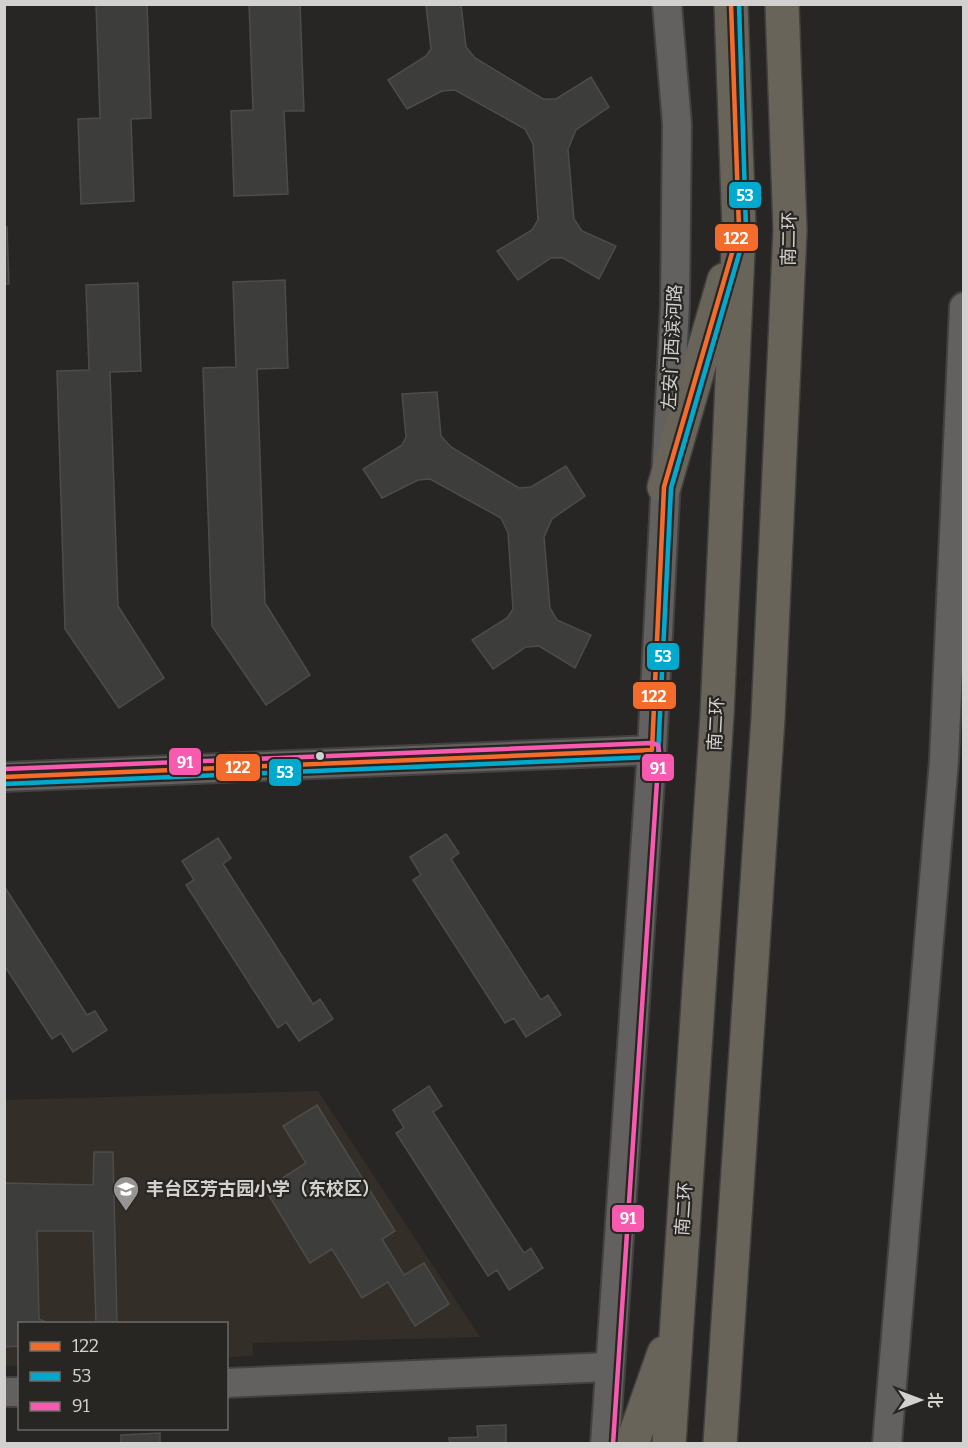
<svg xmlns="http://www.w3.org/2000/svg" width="968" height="1448" font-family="Bitter,'Noto Sans SC',serif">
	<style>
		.built { fill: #332e27 }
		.building { fill: #3d3d3b; stroke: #4d4c4a; stroke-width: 1.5 }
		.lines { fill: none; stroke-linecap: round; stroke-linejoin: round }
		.minor-casing { stroke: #424140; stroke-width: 32 }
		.highway-casing { stroke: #424140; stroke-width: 36 }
		.minor { stroke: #626160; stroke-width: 28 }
		.highway { stroke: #696459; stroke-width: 33 }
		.bus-1-casing { stroke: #282623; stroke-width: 9 }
		.bus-2-casing { stroke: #282623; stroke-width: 9 }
		.bus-3-casing { stroke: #282623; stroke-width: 9 }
		.bus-1 { stroke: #f36c2b; stroke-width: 4.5 }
		.bus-2 { stroke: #00a9ce; stroke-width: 4.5 }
		.bus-3 { stroke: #f75aaf; stroke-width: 4.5 }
		.bus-dot { fill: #d2d1cf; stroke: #282623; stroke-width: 2 }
		.labels { text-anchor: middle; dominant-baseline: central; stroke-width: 4.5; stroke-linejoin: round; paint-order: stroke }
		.street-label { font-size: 18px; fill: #d2d1cf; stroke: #282623 }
		.poi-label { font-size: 18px; font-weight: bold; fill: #d2d1cf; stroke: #282623; text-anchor: start }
		.line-badge { stroke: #282623; stroke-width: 2 }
		.badge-label { font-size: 16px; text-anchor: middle; font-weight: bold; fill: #fff }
	</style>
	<rect width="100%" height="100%" fill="#272624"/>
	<polygon class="built" points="318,1091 480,1337 253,1343 253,1356 227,1357 226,1324 20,1324 19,1366 5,1366 4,1100"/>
	<g class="building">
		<polygon points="96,4 147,4 151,118 131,119 134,201 81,204 78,119 100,118"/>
		<polygon points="249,4 300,4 304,111 284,111 288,194 234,196 231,111 253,110"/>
		<polygon points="461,4 466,47 475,58 543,99 556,99 591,77 609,107 576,130 568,149 574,219 582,231 616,246 599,279 563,258 551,258 518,280 497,251 532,230 538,220 533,144 525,129 455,90 442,91 407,109 388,80 426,56 431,49 426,5"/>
		<polygon points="4,227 7,227 9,284 4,284"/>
		<polygon points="285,280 288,368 257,369 265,603 310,675 266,705 212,626 203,368 236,367 233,282"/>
		<polygon points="138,283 141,371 110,372 118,606 164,678 119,708 65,629 57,371 89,370 86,285"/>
		<polygon points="437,392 441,436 451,447 519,488 531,487 566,466 585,496 552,519 544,537 550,608 557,620 591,635 575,668 539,646 526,647 493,669 472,640 507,618 513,609 508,533 501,518 430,479 418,480 382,498 363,469 402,445 406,437 402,394"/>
		<polygon points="446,834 459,853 451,859 541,1000 548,995 561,1015 526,1037 514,1018 505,1023 413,880 421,875 410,857"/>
		<polygon points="218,838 231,858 223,864 313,1004 320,999 333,1019 299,1041 286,1022 278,1028 186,885 194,880 182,861"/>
		<polygon points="4,886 87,1015 95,1011 107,1030 73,1052 61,1033 52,1039 4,965"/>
		<polygon points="429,1086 442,1106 433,1112 524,1253 531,1248 543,1268 509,1290 497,1270 488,1276 396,1133 404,1128 393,1110"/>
		<polygon points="317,1105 395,1231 382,1239 404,1275 424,1263 449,1304 415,1326 388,1282 362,1298 332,1249 310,1263 265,1189 306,1163 283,1126"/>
		<polygon points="94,1152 113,1152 117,1324 96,1324 93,1231 37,1231 39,1319 50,1324 20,1324 20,1346 4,1347 4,1183 93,1185"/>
		<polygon points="506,1425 506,1444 450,1444 449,1438 478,1437 477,1426"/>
		<polygon points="160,1433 160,1444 121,1444 121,1435"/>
	</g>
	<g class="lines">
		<g class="minor-casing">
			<g id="minor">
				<polyline points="4,777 652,750"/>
				<polyline points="226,1383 609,1367"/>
				<polyline points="4,1392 20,1392"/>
				<polyline points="605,1444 652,750 675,304 677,124 667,4"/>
				<polyline points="887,1444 944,760 964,307"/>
			</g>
		</g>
		<g class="highway-casing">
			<g id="highway">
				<polyline points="664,487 724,280"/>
				<polyline points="632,1444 664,1353"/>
				<polyline points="669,1444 717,715 739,229 731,4"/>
				<polyline points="720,1444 768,718 790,230 782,4"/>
			</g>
		</g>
		<use href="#minor" class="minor"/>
		<use href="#highway" class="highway"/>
		<g class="bus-1-casing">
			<polyline id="bus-1" points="4,777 652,750 664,487 739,229 731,4"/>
		</g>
		<g class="bus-2-casing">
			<polyline id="bus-2" points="4,784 652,757 658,755 671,488 746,230 739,4"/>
		</g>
		<g class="bus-3-casing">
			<polyline id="bus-3" points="4,769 652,743 658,745 659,751 613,1444"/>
		</g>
		<use href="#bus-1" class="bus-1"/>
		<use href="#bus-2" class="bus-2"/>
		<use href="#bus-3" class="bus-3"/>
	</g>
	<defs>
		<g id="school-pin" transform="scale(1.35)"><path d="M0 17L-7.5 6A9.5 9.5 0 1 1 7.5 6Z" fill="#969593" stroke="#282623"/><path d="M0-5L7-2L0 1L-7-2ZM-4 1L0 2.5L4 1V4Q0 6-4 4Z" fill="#fff"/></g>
	</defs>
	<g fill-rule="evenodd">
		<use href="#school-pin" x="126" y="1189"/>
	</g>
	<circle class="bus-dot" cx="320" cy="756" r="5"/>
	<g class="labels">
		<g class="street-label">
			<text transform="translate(789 239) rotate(-89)">南二环</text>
			<text transform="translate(672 347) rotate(-87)">左安门西滨河路</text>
			<text transform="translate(716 724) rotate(-87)">南二环</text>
			<text transform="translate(684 1209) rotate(-86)">南二环</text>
		</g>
		<g class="poi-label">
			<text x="146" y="1189">丰台区芳古园小学（东校区）</text>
		</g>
	</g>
	<g class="line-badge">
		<rect x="728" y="181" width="34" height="28" rx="6" fill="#00a9ce"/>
		<rect x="714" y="223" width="45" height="29" rx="6" fill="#f36c2b"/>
		<rect x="646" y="642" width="34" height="29" rx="6" fill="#00a9ce"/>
		<rect x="632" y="681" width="45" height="29" rx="6" fill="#f36c2b"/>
		<rect x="168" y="747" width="34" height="29" rx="6" fill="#f75aaf"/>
		<rect x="215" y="753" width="46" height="29" rx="6" fill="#f36c2b"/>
		<rect x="641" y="753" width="34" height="29" rx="6" fill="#f75aaf"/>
		<rect x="268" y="758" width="34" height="29" rx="6" fill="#00a9ce"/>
		<rect x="611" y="1204" width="34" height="29" rx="6" fill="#f75aaf"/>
	</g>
	<g class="badge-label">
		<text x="745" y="201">53</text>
		<text x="736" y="244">122</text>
		<text x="663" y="662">53</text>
		<text x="654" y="702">122</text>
		<text x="185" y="768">91</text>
		<text x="238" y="773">122</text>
		<text x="658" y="774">91</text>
		<text x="285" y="778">53</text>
		<text x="628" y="1224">91</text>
	</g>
	<rect width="968" height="1448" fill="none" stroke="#d2d1cf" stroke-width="12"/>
	<rect x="18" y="1322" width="210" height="108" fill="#282623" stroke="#6c6a68" stroke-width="1.5"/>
	<rect x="30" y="1342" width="30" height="9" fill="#f36c2b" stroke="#6c6a68" stroke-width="1.5"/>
	<text x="72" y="1352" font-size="18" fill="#d2d1cf">122</text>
	<rect x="30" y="1372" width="30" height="9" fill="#00a9ce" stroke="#6c6a68" stroke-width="1.5"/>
	<text x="72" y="1382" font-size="18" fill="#d2d1cf">53</text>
	<rect x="30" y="1402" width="30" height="9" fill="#f75aaf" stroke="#6c6a68" stroke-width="1.5"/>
	<text x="72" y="1412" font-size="18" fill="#d2d1cf">91</text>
	<g transform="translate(920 1400) rotate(90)" stroke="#282623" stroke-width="4.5" paint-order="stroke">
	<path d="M0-4.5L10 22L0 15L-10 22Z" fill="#d2d1cf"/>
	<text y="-9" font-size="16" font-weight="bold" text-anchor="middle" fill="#d2d1cf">北</text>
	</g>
</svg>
